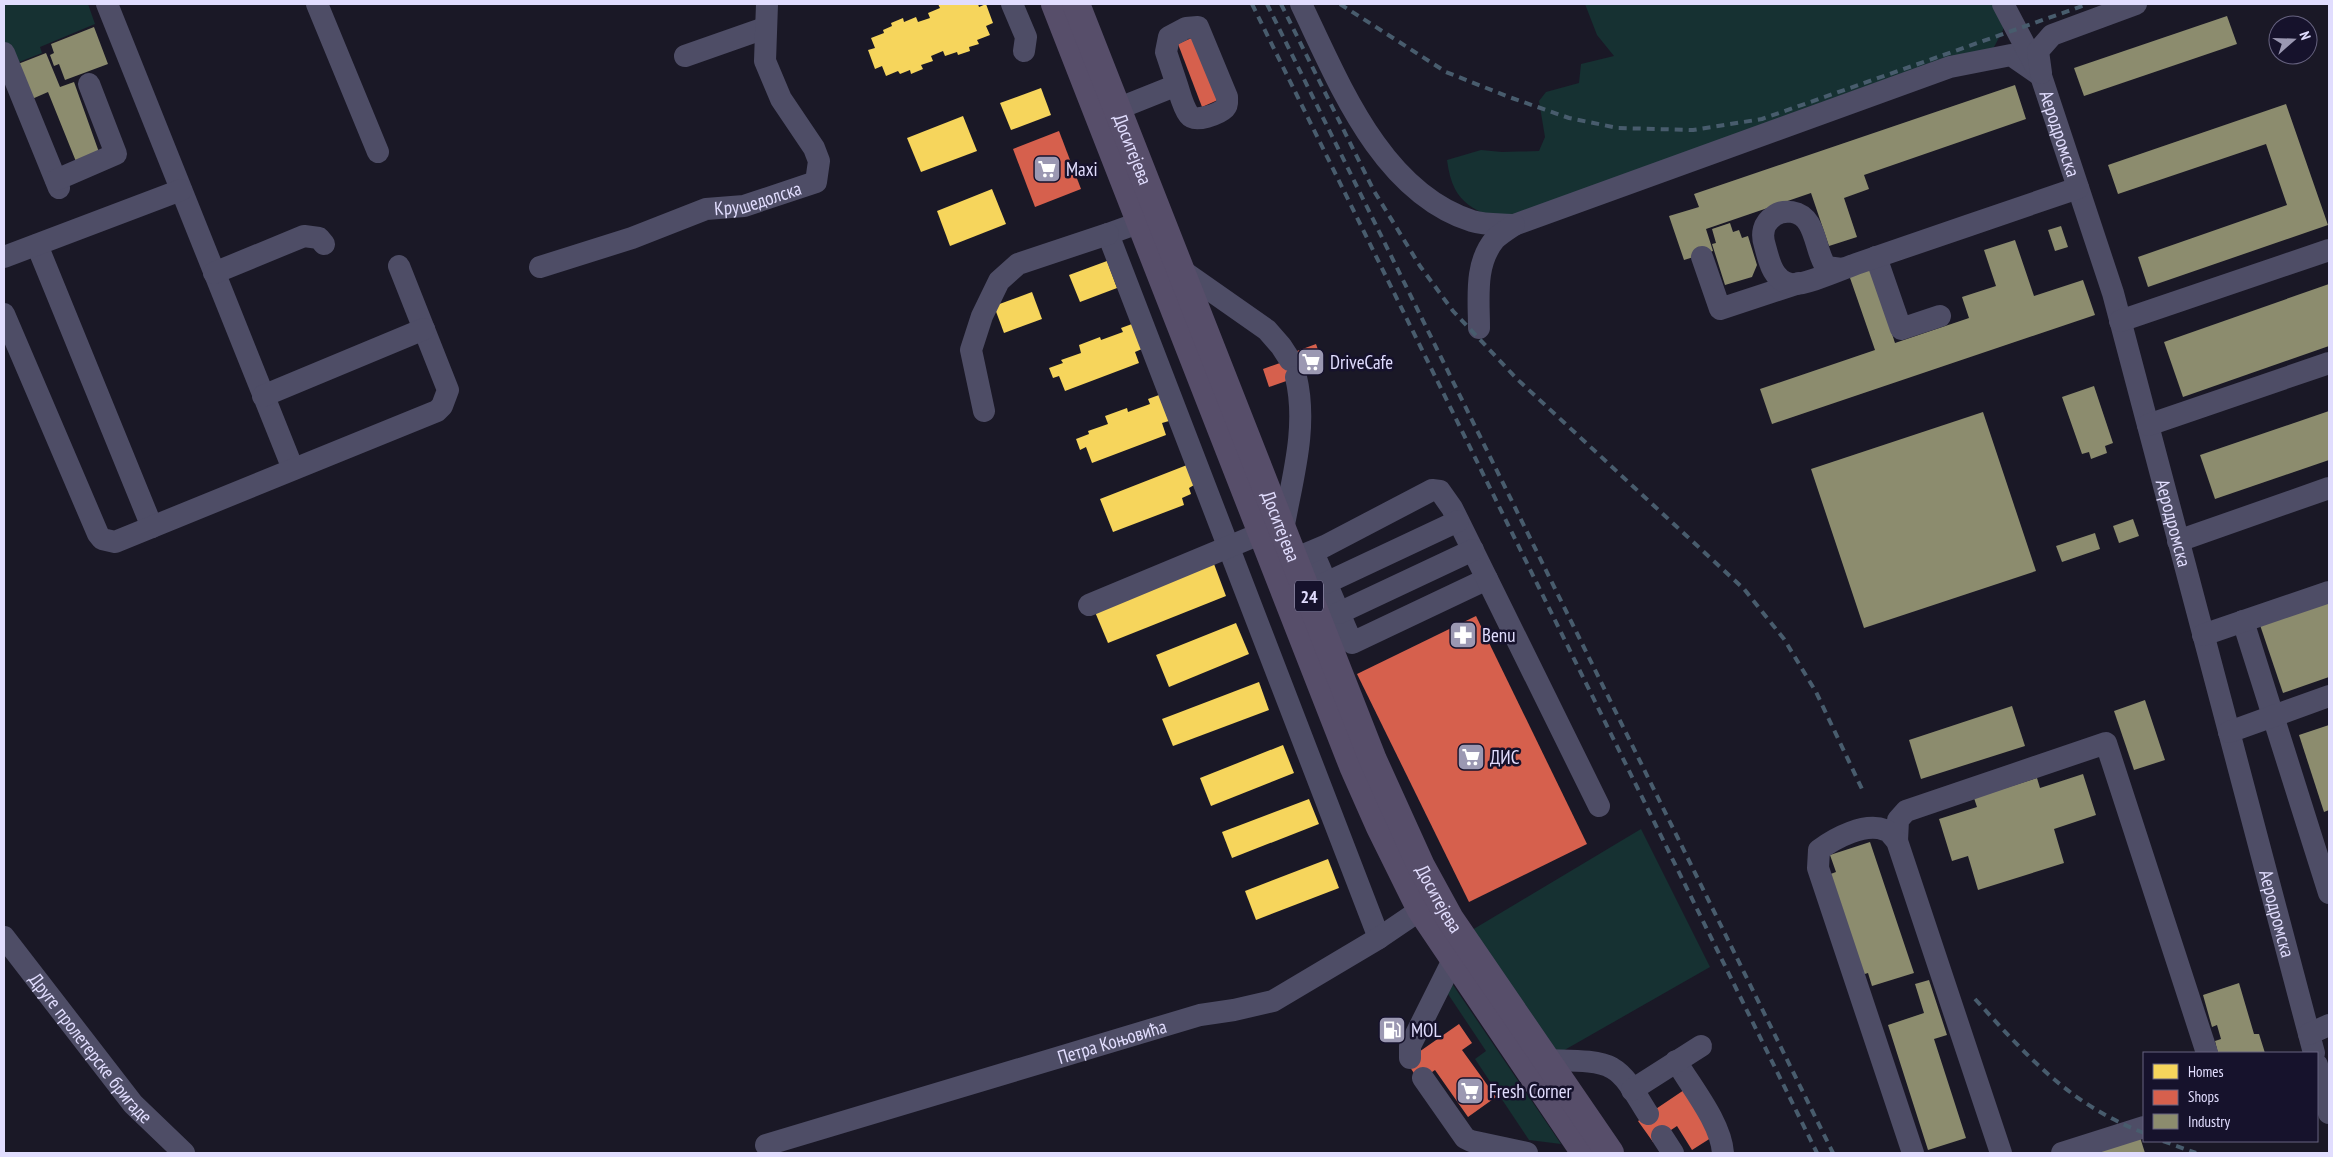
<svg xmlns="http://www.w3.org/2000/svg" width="2333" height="1157" font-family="'PT Sans Narrow',sans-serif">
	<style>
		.green { fill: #163132 }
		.homes { fill: #f6d55c }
		.shops { fill: #d6604d }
		.industry { fill: #8c8c6e }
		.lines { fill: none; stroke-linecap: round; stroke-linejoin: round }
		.minor { stroke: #4e4d66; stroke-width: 22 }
		.major { stroke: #574e6a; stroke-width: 28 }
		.rail { stroke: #485c6d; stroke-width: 4; stroke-dasharray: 8 6; stroke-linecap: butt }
		.labels { text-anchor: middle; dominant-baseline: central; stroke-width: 5; stroke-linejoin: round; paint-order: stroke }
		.shield { fill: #16122c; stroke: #a4a0bf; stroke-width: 1 }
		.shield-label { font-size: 18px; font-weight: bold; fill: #e1ddfe }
		.street-label { font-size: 19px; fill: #e1ddfe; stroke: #16122c }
		.poi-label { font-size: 19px; fill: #e1ddfe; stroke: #16122c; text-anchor: start }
	</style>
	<rect width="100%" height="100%" fill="#1a1826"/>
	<g class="green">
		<polygon points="4,4 88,4 95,24 40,47 42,53 4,68"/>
		<path d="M1585,4H2003L2007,13L2003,30L1993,49L1514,225C1475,210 1453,207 1447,160L1481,150L1502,152L1539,151L1545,137L1539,101L1546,92L1579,83L1581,64L1614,56L1597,35Z"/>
		<polygon points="1641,829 1710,967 1547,1060 1462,936"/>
		<polygon points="1451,982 1561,1144 1529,1140 1475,1059 1486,1051 1448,994"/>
	</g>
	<g class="homes">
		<polygon points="938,4 978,4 979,7 986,4 993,23 986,26 990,35 977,40 979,44 969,47 970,51 958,55 957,52 945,56 943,51 931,56 933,61 921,65 923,69 911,74 910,70 900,74 898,71 886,76 882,66 875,69 868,50 875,48 871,38 884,33 883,30 892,26 891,23 903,18 904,22 916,17 918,22 930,18 928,13 940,8"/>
		<polygon points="1041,88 1051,115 1011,130 1000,103"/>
		<polygon points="963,116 977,151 921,172 907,138"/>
		<polygon points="992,189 1006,224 950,246 937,211"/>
		<polygon points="1107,261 1117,288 1080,302 1069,275"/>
		<polygon points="1032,292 1042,319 1004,333 994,306"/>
		<polygon points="1132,324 1142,349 1135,352 1139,363 1065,391 1059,376 1053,378 1049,368 1063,363 1061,360 1081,353 1079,345 1100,337 1101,340 1123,332 1121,328"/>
		<polygon points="1159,395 1169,421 1162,423 1166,435 1092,463 1086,447 1080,450 1076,439 1089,434 1088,431 1108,424 1105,416 1127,408 1128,412 1150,404 1148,399"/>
		<polygon points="1187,465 1194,485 1189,488 1191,494 1182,498 1184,505 1113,532 1100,499"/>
		<polygon points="1214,564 1226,596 1108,643 1095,612"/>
		<polygon points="1236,623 1249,654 1169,687 1156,655"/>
		<polygon points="1259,682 1269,710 1173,746 1162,719"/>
		<polygon points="1283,745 1294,773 1211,806 1200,778"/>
		<polygon points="1309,799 1319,824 1232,858 1222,832"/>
		<polygon points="1328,859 1339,888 1256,920 1245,891"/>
	</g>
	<g class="shops">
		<polygon points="1196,36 1220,99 1202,107 1178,44"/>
		<polygon points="1059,131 1081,189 1035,207 1013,149"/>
		<polygon points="1316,344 1323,364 1308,370 1309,373 1269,387 1263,369 1300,356 1297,351"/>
		<polygon points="1476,616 1587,844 1469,902 1357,674"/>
		<polygon points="1459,1024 1472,1043 1462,1050 1496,1097 1468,1117 1435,1070 1419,1081 1406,1061"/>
		<polygon points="1684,1090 1714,1136 1692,1150 1677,1126 1653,1142 1638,1121"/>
	</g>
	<g class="industry">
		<polygon points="2227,16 2237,44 2084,96 2074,68"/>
		<polygon points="94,27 108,64 65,80 59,64 54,66 50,55 54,53 51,44"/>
		<polygon points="46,53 60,87 74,82 100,155 77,164 48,92 32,99 18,64"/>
		<polygon points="2015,85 2026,119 1864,175 1869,189 1844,198 1857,237 1829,246 1811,193 1706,229 1713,251 1684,260 1669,216 1699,207 1694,194"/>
		<polygon points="2286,104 2328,225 2148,287 2138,257 2287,205 2266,144 2118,194 2108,165"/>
		<polygon points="1730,223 1733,232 1739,230 1742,238 1748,236 1757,265 1752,277 1725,285 1712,244 1716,243 1712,229"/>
		<polygon points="2061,226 2068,247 2055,251 2048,230"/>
		<polygon points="2015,240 2034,296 2083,280 2095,315 1772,424 1760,389 1875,350 1849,275 1870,268 1895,343 1969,318 1962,297 1996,286 1984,250"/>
		<polygon points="2329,284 2329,346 2183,397 2164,342"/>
		<polygon points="2094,386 2113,443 2105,446 2107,453 2091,459 2089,452 2082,454 2062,397"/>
		<polygon points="2329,411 2329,460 2215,499 2200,455"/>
		<polygon points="1983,412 2036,571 1864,628 1811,469"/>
		<polygon points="2133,519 2139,536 2119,543 2113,526"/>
		<polygon points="2095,533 2100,549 2062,562 2056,546"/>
		<polygon points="2329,600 2329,677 2283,693 2260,625"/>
		<polygon points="2145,700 2165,760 2134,770 2114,711"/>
		<polygon points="2012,706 2025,746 1921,779 1909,740"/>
		<polygon points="2329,725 2329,810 2324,812 2299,735"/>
		<polygon points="2083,774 2096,815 2054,829 2064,863 1978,890 1968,856 1952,861 1939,819 1977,807 1974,798 2037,778 2040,788"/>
		<polygon points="1870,842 1914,973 1872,986 1868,973 1858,976 1825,876 1836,872 1830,855"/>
		<polygon points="1929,980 1947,1035 1934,1039 1966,1138 1928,1150 1888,1025 1924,1013 1915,984"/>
		<polygon points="2239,983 2254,1034 2259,1034 2265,1053 2218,1053 2215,1041 2221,1039 2217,1025 2212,1027 2203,995"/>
		<polygon points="2140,1137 2145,1153 2092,1153"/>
	</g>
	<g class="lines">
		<g class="minor">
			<polyline points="107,4 293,469"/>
			<polyline points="317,4 378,152"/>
			<polyline points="1012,4 1026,37 1024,51"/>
			<path d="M1301,4C1339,83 1381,192 1472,221C1485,225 1501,224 1514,225L1950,67L2011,55L2037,73"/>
			<path id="s1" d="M2003,4L2041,76L2113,293L2314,1053"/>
			<polyline points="4,53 59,188"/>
			<polyline points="685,56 765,28"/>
			<polyline points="2041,73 2038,51 2052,35 2136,4"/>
			<path d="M1117,109L1177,85L1166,52L1169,37L1186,28L1198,27L1227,97C1227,101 1228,105 1225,108C1219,114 1195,123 1189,115C1183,107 1180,94 1177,85"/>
			<polyline points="56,180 116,154 89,84"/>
			<polyline points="1155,217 1108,234 1379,938"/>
			<polyline points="37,245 152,527"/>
			<polyline points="4,257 181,190"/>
			<polyline points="1702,257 1720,309 1799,283"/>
			<polyline points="1876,257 1901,329 1940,316"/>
			<path id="s2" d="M540,267L632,238L706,209L744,206L816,182L819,161L814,148L781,99L765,61L767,4"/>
			<polyline points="1180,269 1267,330 1281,346 1290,360"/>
			<path d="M1842,269L1826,267C1814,250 1817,216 1792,212C1785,211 1779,212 1774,216C1763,223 1761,234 1765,246C1769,261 1773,281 1791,284C1804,286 1842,269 1856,264C1930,239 2004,213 2078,188"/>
			<polyline points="214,273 304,236 319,238 324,244"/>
			<polyline points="4,314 98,534 102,539 115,542 437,411 442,406 448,390 399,266"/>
			<polyline points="2120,321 2329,250"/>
			<path d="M1479,328C1479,298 1474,264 1495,239C1500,234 1508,229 1514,225"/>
			<polyline points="263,396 424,329"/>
			<polyline points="984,411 971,350 982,316 999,281 1018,264 1108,234"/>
			<polyline points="2148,425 2329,363"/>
			<path d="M1283,530C1292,479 1308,428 1296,377"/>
			<polyline points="2178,541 2329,488"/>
			<polyline points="1313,552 1352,643 1487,579"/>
			<polyline points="1280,565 1325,546 1432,490 1440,491 1452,508 1599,806"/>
			<polyline points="1326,583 1458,521"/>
			<polyline points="1089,605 1262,533"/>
			<polyline points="1339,613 1473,550"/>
			<polyline points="2243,621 2329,893"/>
			<polyline points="2203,635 2329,592"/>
			<polyline points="2229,732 2329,696"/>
			<polyline points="1897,841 1898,820 1906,811 2106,743 2207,1053"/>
			<path id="s3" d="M4,937L133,1104L184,1153"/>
			<polyline points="2309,1034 2329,1025"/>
			<polyline points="1410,1058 1410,1046 1453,960"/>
			<path d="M1547,1060C1565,1061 1597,1059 1612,1068C1628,1077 1638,1099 1648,1114"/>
			<path d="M1676,1061C1692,1088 1721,1123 1723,1153"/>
			<polyline points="2317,1065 2329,1113"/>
			<polyline points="1423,1078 1465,1138 1471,1141 1527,1153"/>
			<polyline points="1632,1090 1701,1046"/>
			<polyline points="1662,1136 1673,1153"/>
			<path id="s4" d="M766,1145L1200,1015L1234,1010L1273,1001L1379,938L1435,900"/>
			<path d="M1913,1153L1818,868L1819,850C1835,838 1865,822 1885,830C1890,831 1893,837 1897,841L2001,1153"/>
			<polyline points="2062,1153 2144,1127"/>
		</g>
		<g class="major">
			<polyline points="1055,4 1353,766 1380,827 1421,910 1585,1153"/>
			<path id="s5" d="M1076,4L1373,760L1421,866L1450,919L1610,1153"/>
		</g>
		<g class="rail">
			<polyline points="1252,4 1817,1153"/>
			<polyline points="1267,4 1833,1153"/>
			<polyline points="1281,4 1374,191 1420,266 1453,311 1517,379 1744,589 1784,639 1816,692 1862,789"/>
			<polyline points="1340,4 1446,72 1509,97 1569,118 1618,128 1693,130 1762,119 2088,4"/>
			<path d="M1975,999C2028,1057 2069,1104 2144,1133"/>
			<polyline points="2163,1141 2196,1153"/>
		</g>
	</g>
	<defs>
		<g id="supermarket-square" transform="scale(1.4375)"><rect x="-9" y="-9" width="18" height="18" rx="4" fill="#9b98b2" stroke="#16122c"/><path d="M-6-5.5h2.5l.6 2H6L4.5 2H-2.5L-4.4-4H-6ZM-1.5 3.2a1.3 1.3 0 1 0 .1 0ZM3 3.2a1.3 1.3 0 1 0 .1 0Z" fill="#fff"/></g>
		<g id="pharmacy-square" transform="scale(1.4375)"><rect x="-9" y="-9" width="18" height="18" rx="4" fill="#9b98b2" stroke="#16122c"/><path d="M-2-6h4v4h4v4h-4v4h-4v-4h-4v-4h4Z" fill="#fff"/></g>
		<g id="fuel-square" transform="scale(1.4375)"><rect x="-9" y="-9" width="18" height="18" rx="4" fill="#9b98b2" stroke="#16122c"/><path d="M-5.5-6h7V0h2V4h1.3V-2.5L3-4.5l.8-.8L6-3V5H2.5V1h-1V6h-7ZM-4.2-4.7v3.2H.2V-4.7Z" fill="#fff"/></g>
	</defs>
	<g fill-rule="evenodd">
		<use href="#supermarket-square" x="1047" y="169"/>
		<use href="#supermarket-square" x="1311" y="362"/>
		<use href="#pharmacy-square" x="1463" y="635"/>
		<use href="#supermarket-square" x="1471" y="757"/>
		<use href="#fuel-square" x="1392" y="1030"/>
		<use href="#supermarket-square" x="1470" y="1091"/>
	</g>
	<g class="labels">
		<rect class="shield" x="1295" y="580.5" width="28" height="31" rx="4"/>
		<g class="shield-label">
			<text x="1309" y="596">24</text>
		</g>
		<g class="street-label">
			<text stroke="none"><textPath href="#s1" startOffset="142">Аеродромска</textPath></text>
			<text stroke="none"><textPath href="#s5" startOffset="156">Доситејева</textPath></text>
			<text stroke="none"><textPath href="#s2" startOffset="229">Крушедолска</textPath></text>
			<text stroke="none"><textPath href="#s1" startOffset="548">Аеродромска</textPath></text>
			<text stroke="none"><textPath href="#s5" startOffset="561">Доситејева</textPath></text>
			<text stroke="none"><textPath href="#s5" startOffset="966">Доситејева</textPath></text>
			<text stroke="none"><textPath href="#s1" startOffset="952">Аеродромска</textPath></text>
			<text stroke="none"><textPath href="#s4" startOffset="361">Петра Коњовића</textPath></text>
			<text stroke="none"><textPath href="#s3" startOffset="141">Друге пролетерске бригаде</textPath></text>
		</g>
		<g class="poi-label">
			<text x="1066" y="169">Maxi</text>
			<text x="1330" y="362">DriveCafe</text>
			<text x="1482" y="635">Benu</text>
			<text x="1490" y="757">ДИС</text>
			<text x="1411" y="1030">MOL</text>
			<text x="1489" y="1091">Fresh Corner</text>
		</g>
	</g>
	<rect width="2333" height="1157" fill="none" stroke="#e1ddfe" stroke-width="10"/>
	<rect x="2143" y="1052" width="175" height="90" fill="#16122c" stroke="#676380"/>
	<rect x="2153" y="1064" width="25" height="15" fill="#f6d55c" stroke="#676380"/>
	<text x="2188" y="1077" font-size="15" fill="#e1ddfe">Homes</text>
	<rect x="2153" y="1090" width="25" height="15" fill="#d6604d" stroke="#676380"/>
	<text x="2188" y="1102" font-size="15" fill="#e1ddfe">Shops</text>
	<rect x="2153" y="1114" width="25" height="15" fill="#8c8c6e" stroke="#676380"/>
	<text x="2188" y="1127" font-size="15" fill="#e1ddfe">Industry</text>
	<g transform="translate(2293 40) rotate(70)"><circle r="24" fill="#16122c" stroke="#676380"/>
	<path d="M0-4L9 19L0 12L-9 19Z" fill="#9b98b2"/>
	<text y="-8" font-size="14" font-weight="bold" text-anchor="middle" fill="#e1ddfe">N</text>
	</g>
</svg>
